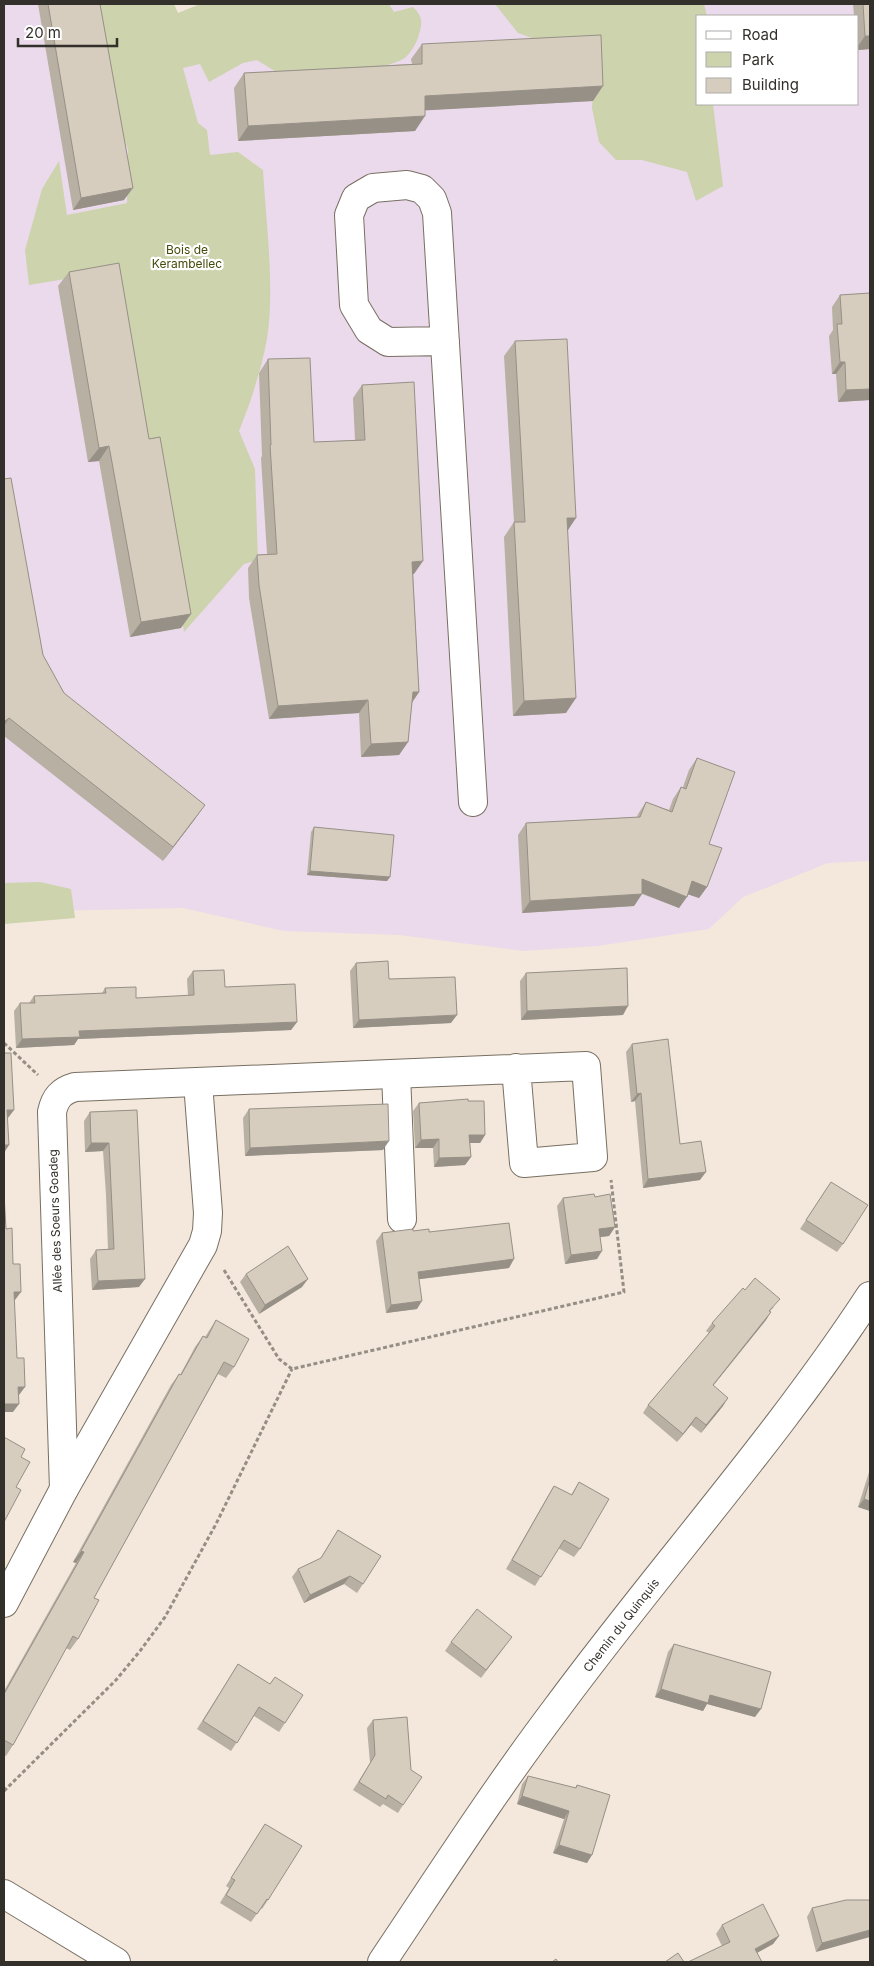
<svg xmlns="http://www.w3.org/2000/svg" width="874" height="1966" font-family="Inter,sans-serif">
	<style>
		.education { fill: #ebdaeb; fill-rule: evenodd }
		.green { fill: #ccd3ad }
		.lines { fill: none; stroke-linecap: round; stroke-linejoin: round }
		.minor-casing { stroke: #786f63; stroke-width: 30 }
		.path { stroke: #968e85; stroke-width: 3; stroke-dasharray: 4 2.5; stroke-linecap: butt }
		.minor { stroke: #fff; stroke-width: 28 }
		.wall { fill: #b9b0a4 }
		.shaded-wall { fill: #969086 }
		.building { fill: #d7cdbf; stroke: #969086 }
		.labels { text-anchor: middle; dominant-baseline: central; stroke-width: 4.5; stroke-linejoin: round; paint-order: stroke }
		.park-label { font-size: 12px; fill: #444b07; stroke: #fff }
		.street-label { font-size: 12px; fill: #332f2a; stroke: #fff }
	</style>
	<rect width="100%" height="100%" fill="#f3e8db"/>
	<path class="education" d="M4,4H127L155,53L243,4H870V861L828,863L743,897L709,929L598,946L523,951L399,935L284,931L183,908L4,912ZM698,16H858V104H698Z"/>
	<g class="green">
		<path d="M93,4H174L178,13L200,4H389L394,12L413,7C422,16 423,22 419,34C418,41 411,52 406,57C391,70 312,77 289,80L257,60L243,63L209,82L200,64L183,68L198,123L207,130L210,155L238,152L263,170C266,222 275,288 267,339C261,370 251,402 239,431L255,469L258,560L244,564L184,632L156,451L144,446L108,272L29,285L25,250L42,189L59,161L67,215L127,203L128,150L110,96Z"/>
		<polygon points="495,4 704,4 707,16 698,16 698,104 713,104 723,186 696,201 687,172 642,160 616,160 599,142 592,108 594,71 549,44 518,33"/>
		<polygon points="40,882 71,889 75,918 4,924 4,883"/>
	</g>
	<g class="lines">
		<g class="minor-casing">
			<g id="minor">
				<polyline points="445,341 388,342 369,330 354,305 349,215 356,198 373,188 407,185 422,189 432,199 437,213 473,802"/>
				<polyline points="396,1074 402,1219"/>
				<path d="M64,1489L52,1112C55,1098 61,1091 75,1087C245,1081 416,1072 586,1066L593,1157L524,1163L516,1068"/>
				<polyline points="4,1603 64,1489 203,1245 207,1231 208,1213 198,1083"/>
				<polyline points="4,1894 116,1962"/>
				<path d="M382,1962C439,1877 494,1791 556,1709C659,1569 775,1441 870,1296"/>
			</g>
		</g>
		<g class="path">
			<polyline points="4,1043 38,1075"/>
			<polyline points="224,1270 279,1359 292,1369 624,1292 611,1180"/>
			<polyline points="4,1791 116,1680 140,1651 165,1617 216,1524 292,1369"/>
		</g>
		<use href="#minor" class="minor"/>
	</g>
	<g class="wall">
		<polygon points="38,4 100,4 124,200 73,210"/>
		<polygon points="853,4 870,4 870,49 858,50 858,16 854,16"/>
		<polygon points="422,44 593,101 425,110 415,131 238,141 234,88 244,73 412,64 411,59"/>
		<polygon points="69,272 181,628 130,637 99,461 88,462 58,286"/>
		<polygon points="870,293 870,400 838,402 836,374 832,374 829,336 833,330 832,307 840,295"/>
		<polygon points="515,341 567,531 566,713 513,716 504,537 514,522 504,356"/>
		<polygon points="268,359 314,442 355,440 353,398 362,385 414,574 413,574 419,692 412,703 408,742 399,755 361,757 359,713 269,719 249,598 248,568 257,555 267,554 261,458 262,456 259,373"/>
		<polygon points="4,479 43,655 64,693 195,819 163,861 4,736"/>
		<polygon points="697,758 709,844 707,887 699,898 688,894 679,908 642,894 634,906 522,913 518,835 526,823 637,817 638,814 646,802 669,810 673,799 681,787 683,787 689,770"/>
		<polygon points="314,827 390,877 387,881 307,875 311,832"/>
		<polygon points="356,963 389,979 451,1023 353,1028 350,971"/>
		<polygon points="193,971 297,1022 291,1030 78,1039 74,1045 16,1048 14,1011 20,1003 29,1003 34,996 102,993 105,988 136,998 188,996 187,979"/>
		<polygon points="526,973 623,1015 521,1020 520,981"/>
		<polygon points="632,1044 680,1144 700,1180 643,1188 635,1101 631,1102 626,1052"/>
		<polygon points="468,1101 485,1135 480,1143 470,1143 471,1157 465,1165 434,1167 433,1148 415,1148 413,1111 419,1103"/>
		<polygon points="249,1109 383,1150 245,1156 243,1118"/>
		<polygon points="137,1110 139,1287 92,1290 90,1259 96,1250 108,1250 106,1195 103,1151 85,1152 84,1121 90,1112"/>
		<polygon points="831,1182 843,1244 837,1252 800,1229"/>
		<polygon points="595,1197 615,1227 609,1236 600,1237 597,1259 565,1264 557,1206 563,1198"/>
		<polygon points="413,1231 429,1232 509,1268 419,1279 417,1309 386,1313 376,1241 382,1233"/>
		<polygon points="246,1274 302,1287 259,1314 240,1282"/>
		<polygon points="774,1307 770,1311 766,1320 713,1386 723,1406 701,1433 691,1425 677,1442 643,1413 648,1405 709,1333 706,1331 712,1323"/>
		<polygon points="216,1320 234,1367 226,1378 218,1374 94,1598 78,1639 70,1650 66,1648 13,1745 6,1756 4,1755 4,1691 76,1563 73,1562 171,1385 179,1374 180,1375 195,1347 203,1336 205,1337"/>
		<polygon points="870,1469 870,1511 858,1507"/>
		<polygon points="579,1482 580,1549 574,1557 558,1548 535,1586 506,1569 549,1494 554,1486 571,1495"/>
		<polygon points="338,1530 363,1584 357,1593 344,1584 304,1603 292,1577 298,1569 320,1559"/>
		<polygon points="451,1642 506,1645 481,1678 445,1651"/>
		<polygon points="674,1644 755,1717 707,1704 703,1711 655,1697 668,1652"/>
		<polygon points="238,1664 270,1684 275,1677 285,1723 279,1732 254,1716 231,1751 197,1729"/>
		<polygon points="373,1720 403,1805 398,1813 383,1804 380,1807 353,1790 370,1763 367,1728"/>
		<polygon points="528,1776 575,1788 577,1785 587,1863 553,1853 564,1819 517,1804 522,1784"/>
		<polygon points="265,1824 268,1900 262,1909 261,1908 251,1922 220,1903 229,1888 226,1886"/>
		<polygon points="870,1900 816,1952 807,1917 812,1908"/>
		<polygon points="722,1925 779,1936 773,1944 757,1953 722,1946 716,1934"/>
	</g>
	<g class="shaded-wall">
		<polygon points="865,36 870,36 870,49 858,50 858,46"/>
		<polygon points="603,86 593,101 414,111 425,96"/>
		<polygon points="425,116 415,131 238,141 248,126"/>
		<polygon points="133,188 124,200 73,210 81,198"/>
		<polygon points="840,362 845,362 836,374 832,374"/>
		<polygon points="870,389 870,400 838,402 846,390"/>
		<polygon points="109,446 99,461 88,462 99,448"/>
		<polygon points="567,518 576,518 566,533"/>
		<polygon points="423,561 414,574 403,575 412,562"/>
		<polygon points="191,614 181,628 130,637 141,622"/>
		<polygon points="413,692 419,692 410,705"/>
		<polygon points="576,698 566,713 513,716 524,701"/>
		<polygon points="368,700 359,713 269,719 278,706"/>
		<polygon points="9,718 4,726 4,722"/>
		<polygon points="408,742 399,755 361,757 371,744"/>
		<polygon points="205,805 195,819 163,861 173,847"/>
		<polygon points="310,871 390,877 387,881 307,875"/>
		<polygon points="642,879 687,897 679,908 634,890"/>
		<polygon points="692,881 707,887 699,898 684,893"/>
		<polygon points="642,894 634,906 522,913 530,901"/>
		<polygon points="628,1006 623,1015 521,1020 527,1011"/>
		<polygon points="457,1015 451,1023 353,1028 359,1020"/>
		<polygon points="297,1022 291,1030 78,1039 74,1045 16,1048 22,1039 79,1031"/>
		<polygon points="641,1093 635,1101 631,1102 637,1094"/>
		<polygon points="7,1110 14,1110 8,1118 4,1118"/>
		<polygon points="469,1135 485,1135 480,1143 463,1143"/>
		<polygon points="439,1139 433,1148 415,1148 421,1140"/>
		<polygon points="389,1141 383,1150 245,1156 250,1148"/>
		<polygon points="91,1143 109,1143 103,1151 85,1152"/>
		<polygon points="4,1145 9,1145 4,1153"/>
		<polygon points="471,1157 465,1165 434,1167 439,1158"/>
		<polygon points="706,1172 700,1180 643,1188 648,1179"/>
		<polygon points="615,1227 609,1236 593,1238 599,1229"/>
		<polygon points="602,1251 597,1259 565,1264 571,1255"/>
		<polygon points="514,1259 509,1268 413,1280 418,1272"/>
		<polygon points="145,1279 139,1287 92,1290 98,1281"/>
		<polygon points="308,1279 302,1287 259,1314 265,1305"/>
		<polygon points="14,1292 21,1292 15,1300 8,1301"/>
		<polygon points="422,1301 417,1309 386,1313 391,1305"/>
		<polygon points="771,1312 766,1320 707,1393 713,1385"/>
		<polygon points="18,1387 25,1387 19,1395 13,1395"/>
		<polygon points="728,1398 723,1406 701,1433 706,1425"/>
		<polygon points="4,1404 19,1404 13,1412 4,1412"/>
		<polygon points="696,1417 691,1425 677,1442 683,1434"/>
		<polygon points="864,1499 870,1501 870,1511 858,1507"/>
		<polygon points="81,1551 84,1552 76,1563 73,1562"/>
		<polygon points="350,1576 344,1584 304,1603 310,1595"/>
		<polygon points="661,1689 710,1695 761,1709 755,1717 707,1704 703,1711 655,1697"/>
		<polygon points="522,1796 569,1811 564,1819 517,1804"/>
		<polygon points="559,1845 592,1855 587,1863 553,1853"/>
		<polygon points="870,1930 870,1937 816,1952 822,1943"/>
		<polygon points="779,1936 773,1944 749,1957 755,1949"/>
	</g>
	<g class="building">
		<polygon points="48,4 100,4 133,188 81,198"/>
		<polygon points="863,4 870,4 870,36 865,36"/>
		<polygon points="601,35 603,86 425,96 425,116 248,126 244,73 422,64 422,44"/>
		<polygon points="119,263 149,439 160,437 191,614 141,622 109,446 99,448 69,272"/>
		<polygon points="870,293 870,389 846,390 845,362 840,362 837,324 842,324 840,295"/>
		<polygon points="567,339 576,518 567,518 576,698 524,701 514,522 525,522 515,341"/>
		<polygon points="310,358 314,442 365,440 362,385 414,382 423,561 412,562 419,692 413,692 408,742 371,744 368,700 278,706 259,585 257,555 277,554 270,445 271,445 268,359"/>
		<polygon points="11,478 43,655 64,693 205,805 173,847 9,718 4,722 4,479"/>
		<polygon points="697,758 735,772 709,844 722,848 707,887 692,881 687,897 642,879 642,894 530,901 526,823 640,817 646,802 672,812 681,787 686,789"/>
		<polygon points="314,827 394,835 390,877 310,871"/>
		<polygon points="388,961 389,979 455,977 457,1015 359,1020 356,963"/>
		<polygon points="627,968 628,1006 527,1011 526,973"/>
		<polygon points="224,970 225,987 295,984 297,1022 79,1031 80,1037 22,1039 20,1003 35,1003 34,996 106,993 105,988 136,987 136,998 194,995 193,971"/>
		<polygon points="668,1039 680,1144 701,1141 706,1172 648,1179 641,1093 637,1094 632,1044"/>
		<polygon points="4,1053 11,1053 14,1110 7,1110 9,1145 4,1145"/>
		<polygon points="468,1099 468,1101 484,1101 485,1135 469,1135 471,1157 439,1158 439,1139 421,1140 419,1103"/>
		<polygon points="388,1104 389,1141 250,1148 249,1109"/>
		<polygon points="137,1110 145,1279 98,1281 96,1250 114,1249 111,1187 109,1143 91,1143 90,1112"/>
		<polygon points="831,1182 868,1205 843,1244 806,1220"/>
		<polygon points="4,1194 6,1229 12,1228 13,1264 20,1264 21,1292 14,1292 17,1358 24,1358 25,1387 18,1387 19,1404 4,1404"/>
		<polygon points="594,1194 595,1197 610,1194 615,1227 599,1229 602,1251 571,1255 563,1198"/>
		<polygon points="509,1223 514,1259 418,1272 422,1301 391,1305 382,1233 413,1229 413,1231 429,1229 429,1232"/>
		<polygon points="288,1246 308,1279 265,1305 246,1274"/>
		<polygon points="755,1278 780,1299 769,1311 771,1312 713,1385 728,1398 706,1425 696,1417 683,1434 648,1405 715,1326 712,1323 743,1288 745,1290"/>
		<polygon points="216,1320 249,1339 234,1367 224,1362 94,1598 99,1600 78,1639 73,1636 13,1745 4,1740 4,1694 84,1552 81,1551 179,1374 181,1375 203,1336 207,1338"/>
		<polygon points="4,1437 25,1449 21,1457 30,1462 16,1487 21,1490 4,1522"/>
		<polygon points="870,1479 870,1501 864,1499"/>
		<polygon points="579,1482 609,1499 580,1549 564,1540 541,1577 512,1560 554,1486 572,1495"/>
		<polygon points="338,1530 381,1556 363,1584 350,1576 310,1595 298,1569 321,1558"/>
		<polygon points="477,1609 512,1637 486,1670 451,1642"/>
		<polygon points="674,1644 771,1672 761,1709 710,1695 708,1703 661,1689"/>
		<polygon points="238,1664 270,1684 275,1677 303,1695 285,1723 259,1707 237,1743 203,1721"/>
		<polygon points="407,1717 411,1770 422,1777 403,1805 388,1795 386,1799 359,1782 375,1755 373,1720"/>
		<polygon points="528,1776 576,1788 577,1785 610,1795 592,1855 559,1845 569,1811 522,1796"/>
		<polygon points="265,1824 302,1846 268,1900 267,1899 257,1914 226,1895 235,1880 231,1878"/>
		<polygon points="846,1900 870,1900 870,1930 822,1943 812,1908"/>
		<polygon points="763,1904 779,1936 755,1949 762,1962 688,1962 730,1942 722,1925"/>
		<polygon points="678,1953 684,1962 665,1962"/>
		<polygon points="556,1959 558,1962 552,1962"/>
	</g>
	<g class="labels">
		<g class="park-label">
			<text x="187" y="249">Bois de<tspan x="187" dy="14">Kerambellec</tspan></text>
		</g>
		<g class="street-label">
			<text transform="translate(55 1221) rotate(-92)">Allée des Soeurs Goadeg</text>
			<text transform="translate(621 1625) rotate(-52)">Chemin du Quinquis</text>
		</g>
	</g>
	<rect width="874" height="1966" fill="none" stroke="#332f2a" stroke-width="10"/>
	<rect x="696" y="15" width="162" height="90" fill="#ffffff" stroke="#adacaa"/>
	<rect x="706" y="31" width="25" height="8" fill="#ffffff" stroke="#adacaa"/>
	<text x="742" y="40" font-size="15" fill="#332f2a">Road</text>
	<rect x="706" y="52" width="25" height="15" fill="#ccd3ad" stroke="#adacaa"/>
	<text x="742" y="65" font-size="15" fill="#332f2a">Park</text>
	<rect x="706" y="78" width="25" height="15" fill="#d7cdbf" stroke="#adacaa"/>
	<text x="742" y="90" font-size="15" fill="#332f2a">Building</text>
	<path d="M18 38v8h99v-8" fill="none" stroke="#332f2a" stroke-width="2.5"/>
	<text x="25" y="38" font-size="15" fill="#332f2a" stroke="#ffffff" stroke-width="4" paint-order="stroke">20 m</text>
</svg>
